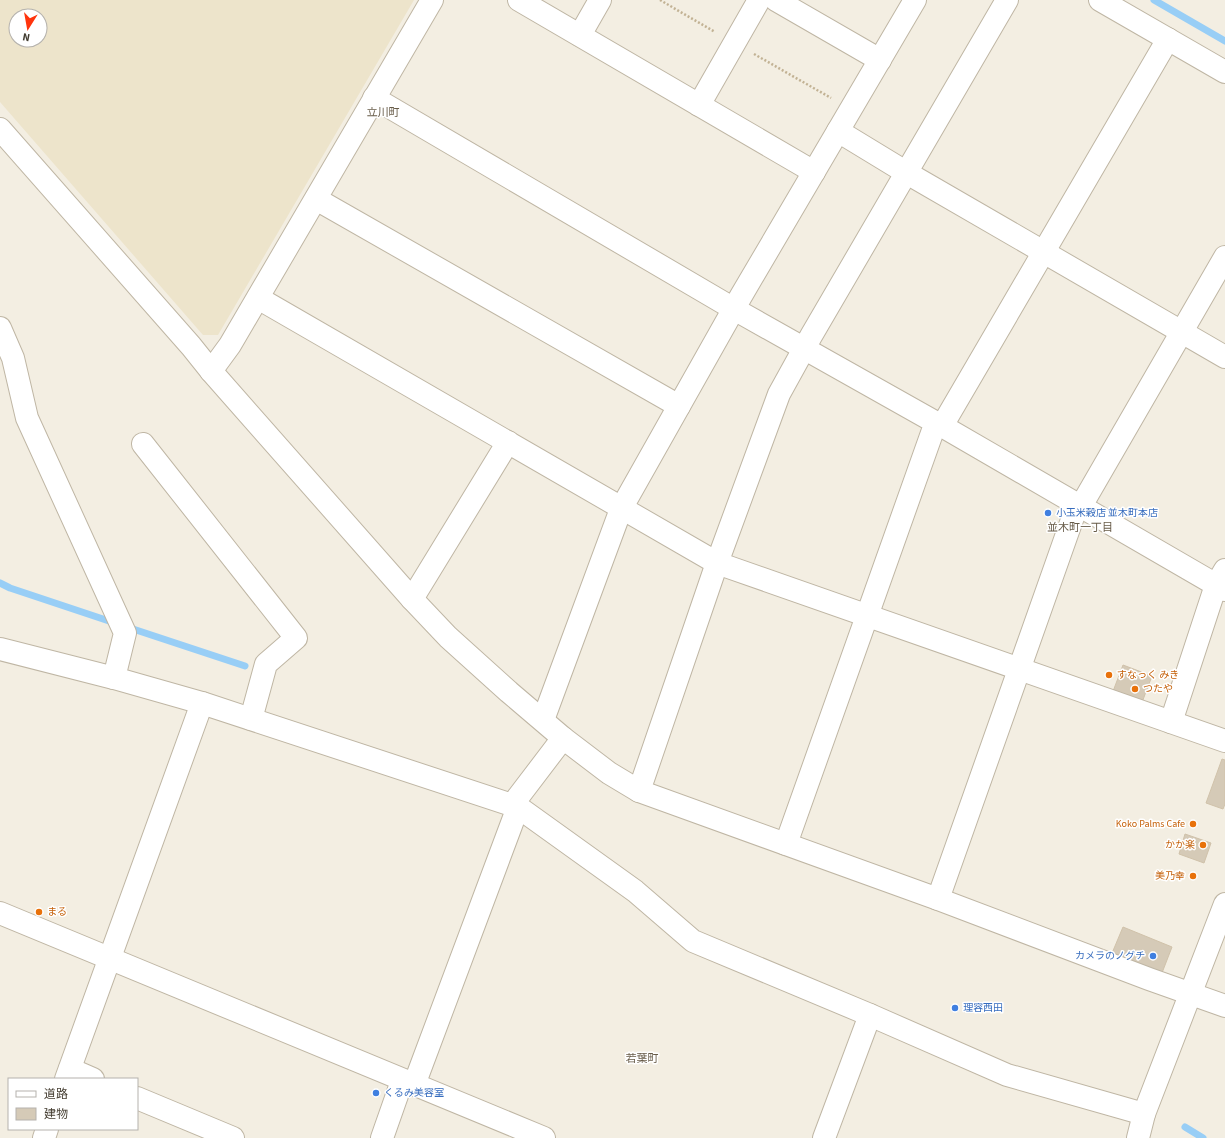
<svg xmlns="http://www.w3.org/2000/svg" width="1225" height="1138" font-family="'Source Sans 3','Noto Sans JP',sans-serif">
	<style>
		.education { fill: #ede4cb; fill-rule: evenodd }
		.lines { fill: none; stroke-linecap: round; stroke-linejoin: round }
		.stream { stroke: #98cef6; stroke-width: 7 }
		.building { fill: #d5cab7; stroke: #d0c2aa }
		.minor-casing { stroke: #bfb6a4; stroke-width: 24 }
		.path { stroke: #c2b294; stroke-width: 2.5; stroke-dasharray: 2 2; stroke-linecap: butt }
		.minor { stroke: #fff; stroke-width: 22 }
		.shop-dot { fill: #3f7fe0; stroke: #fff; stroke-width: 1.5 }
		.food-dot { fill: #e8710a; stroke: #fff; stroke-width: 1.5 }
		.labels { text-anchor: middle; dominant-baseline: central; stroke-width: 3; stroke-linejoin: round; paint-order: stroke }
		.shop-label { font-size: 10px; fill: #366cbe; stroke: #fff; text-anchor: start }
		.food-label { font-size: 10px; fill: #c56008; stroke: #fff; text-anchor: start }
		.neighbourhood-label { font-size: 11px; fill: #685c49; stroke: #fff }
	</style>
	<rect width="100%" height="100%" fill="#f3eee2"/>
	<path class="education" d="M0,0H414L218,335H203L0,102ZM16,16H40V40H16Z"/>
	<g class="lines">
		<g class="stream">
			<polyline points="1154,0 1225,41"/>
			<polyline points="0,583 10,588 115,623"/>
			<polyline points="127,627 245,666"/>
			<polyline points="1185,1127 1203,1138"/>
		</g>
	</g>
	<g class="building">
		<polygon points="1123,665 1152,676 1141,705 1112,694"/>
		<polygon points="1222,759 1225,760 1225,804 1223,809 1206,803"/>
		<polygon points="1185,834 1211,843 1204,863 1179,854"/>
		<polygon points="1123,927 1172,947 1160,978 1110,958"/>
	</g>
	<g class="lines">
		<g class="minor-casing">
			<g id="minor">
				<polyline points="519,0 814,172"/>
				<polyline points="776,0 880,60"/>
				<polyline points="1100,0 1225,72"/>
				<polyline points="580,35 600,0"/>
				<polyline points="374,98 734,309 942,426 1225,590"/>
				<polyline points="699,105 759,0"/>
				<polyline points="0,129 191,346 211,371 412,599 448,637 509,692 563,738 609,773 639,791 938,899 1149,979 1225,1006"/>
				<polyline points="838,131 907,173 1225,357"/>
				<polyline points="316,199 679,406"/>
				<polyline points="258,298 717,563 1225,741"/>
				<polyline points="0,328 13,358 27,418 125,633 114,678"/>
				<polyline points="211,371 230,345 432,0"/>
				<polyline points="942,426 1168,39"/>
				<polyline points="143,444 296,638 266,664 251,719"/>
				<polyline points="1081,506 1225,257"/>
				<polyline points="412,599 508,442"/>
				<polyline points="0,649 114,678 202,703 518,807 635,891 693,941 870,1015 1007,1075 1144,1114"/>
				<polyline points="543,720 621,509 741,296 915,0"/>
				<polyline points="1171,722 1216,585 1225,570"/>
				<polyline points="639,791 717,563 779,394 811,336 1007,0"/>
				<polyline points="512,805 563,738"/>
				<polyline points="786,844 932,433 937,423"/>
				<polyline points="938,899 1073,517 1079,505"/>
				<polyline points="0,913 544,1138"/>
				<polyline points="70,1069 93,1079"/>
				<polyline points="66,1079 202,703"/>
				<polyline points="414,1085 518,807"/>
				<polyline points="137,1098 233,1138"/>
				<polyline points="44,1138 47,1129"/>
				<polyline points="382,1138 402,1081"/>
				<polyline points="824,1138 870,1015"/>
				<polyline points="1138,1138 1144,1114 1225,904"/>
			</g>
		</g>
		<g class="path">
			<polyline points="660,0 715,32"/>
			<polyline points="754,54 831,98"/>
		</g>
		<use href="#minor" class="minor"/>
	</g>
	<g class="shop-dot">
		<circle cx="1048" cy="513" r="4"/>
		<circle cx="1153" cy="956" r="4"/>
		<circle cx="955" cy="1008" r="4"/>
		<circle cx="376" cy="1093" r="4"/>
	</g>
	<g class="food-dot">
		<circle cx="1109" cy="675" r="4"/>
		<circle cx="1135" cy="689" r="4"/>
		<circle cx="1193" cy="824" r="4"/>
		<circle cx="1203" cy="845" r="4"/>
		<circle cx="1193" cy="876" r="4"/>
		<circle cx="39" cy="912" r="4"/>
	</g>
	<g class="labels">
		<g class="shop-label">
			<text x="1056" y="513">小玉米穀店 並木町本店</text>
			<text x="1145" y="956" text-anchor="end">カメラのノグチ</text>
			<text x="963" y="1008">理容西田</text>
			<text x="384" y="1093">くるみ美容室</text>
		</g>
		<g class="food-label">
			<text x="1117" y="675">すなっく みき</text>
			<text x="1143" y="689">つたや</text>
			<text x="1185" y="824" text-anchor="end">Koko Palms Cafe</text>
			<text x="1195" y="845" text-anchor="end">かか楽</text>
			<text x="1185" y="876" text-anchor="end">美乃幸</text>
			<text x="47" y="912">まる</text>
		</g>
		<g class="neighbourhood-label">
			<text x="383" y="112">立川町</text>
			<text x="1080" y="527">並木町一丁目</text>
			<text x="642" y="1058">若葉町</text>
		</g>
	</g>
	<rect x="8" y="1078" width="130" height="52" fill="#ffffff" stroke="#b5b2ad"/>
	<rect x="16" y="1091" width="20" height="6" fill="#ffffff" stroke="#b5b2ad"/>
	<text x="44" y="1098" font-size="12" fill="#453e32">道路</text>
	<rect x="16" y="1108" width="20" height="12" fill="#d5cab7" stroke="#b5b2ad"/>
	<text x="44" y="1118" font-size="12" fill="#453e32">建物</text>
	<g transform="translate(28 28) rotate(191)"><circle r="19" fill="#ffffff" stroke="#b5b2ad"/>
	<path d="M0-3L7 15L0 10L-7 15Z" fill="#ff340d"/>
	<text y="-6" font-size="11" font-weight="bold" text-anchor="middle" fill="#453e32">N</text>
	</g>
</svg>
